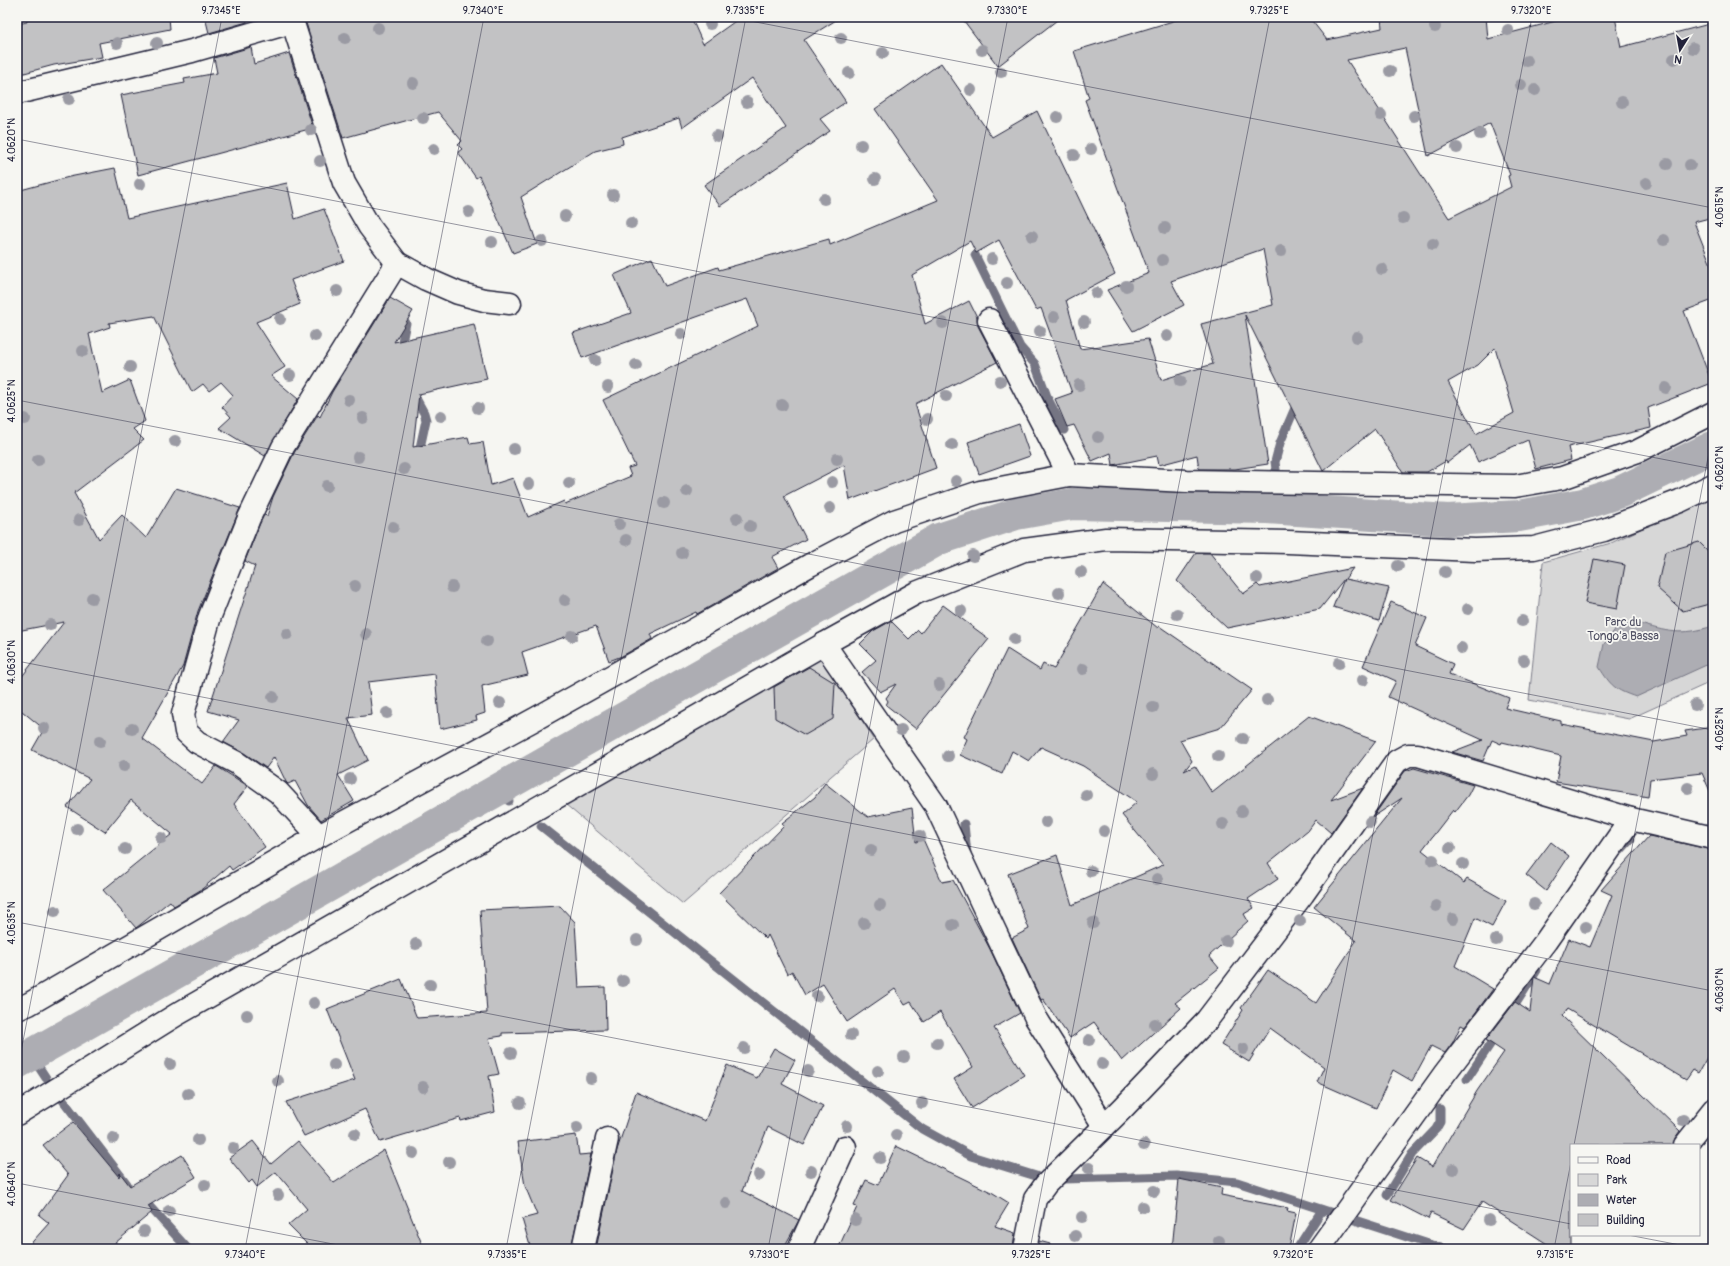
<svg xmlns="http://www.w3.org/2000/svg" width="1730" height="1266" font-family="Pangolin,sans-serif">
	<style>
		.green { fill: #d7d7d7; stroke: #7c7c89 }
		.water { fill: #adadb3; stroke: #757583 }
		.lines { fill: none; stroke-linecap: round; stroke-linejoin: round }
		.stream { stroke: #757583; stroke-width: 9 }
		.canal { stroke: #adadb3; stroke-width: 32 }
		.building { fill: #c2c2c4; stroke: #22223b; fill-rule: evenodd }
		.street-casing { stroke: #22223b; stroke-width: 25 }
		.street { stroke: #f6f6f2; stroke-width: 22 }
		.tree { fill: #9a9aa3 }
		.ticks { fill: none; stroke: #22223b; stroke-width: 1; stroke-opacity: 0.45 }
		.labels { text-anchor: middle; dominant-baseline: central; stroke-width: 3.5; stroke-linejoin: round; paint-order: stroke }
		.park-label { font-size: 12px; fill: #4f4f62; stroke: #f6f6f2 }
		.neatline { fill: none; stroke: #22223b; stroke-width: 1.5 }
		.ticks-label { font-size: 10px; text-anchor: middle; fill: #22223b }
	</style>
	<rect width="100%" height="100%" fill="#f6f6f2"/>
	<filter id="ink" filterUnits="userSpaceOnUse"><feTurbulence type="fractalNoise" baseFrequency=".025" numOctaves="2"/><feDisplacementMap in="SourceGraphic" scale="8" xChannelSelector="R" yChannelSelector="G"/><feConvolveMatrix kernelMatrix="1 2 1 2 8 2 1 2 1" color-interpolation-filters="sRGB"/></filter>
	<g filter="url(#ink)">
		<g class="green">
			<polygon points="1713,495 1713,681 1629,719 1529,700 1543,562 1611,543"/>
			<polygon points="818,653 874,739 683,904 565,804"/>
		</g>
		<path class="water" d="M1637,623C1667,632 1682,636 1713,626V662L1636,697C1615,690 1611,686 1599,667L1604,644L1617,627Z"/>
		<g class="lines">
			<g class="stream">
				<polyline points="975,255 1020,347 1035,364 1048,399 1064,430"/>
				<polyline points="400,351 406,323"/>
				<polyline points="413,393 424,413 426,420 418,457"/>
				<polyline points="1267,508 1278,484 1275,462 1280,443 1298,401"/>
				<polyline points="496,790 509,801"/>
				<polyline points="964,824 967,854"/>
				<polyline points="541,826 922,1129 971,1156 1036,1176"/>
				<polyline points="1620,851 1631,839"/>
				<polyline points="1510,1013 1537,970"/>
				<polyline points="31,1055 46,1078"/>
				<polyline points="1467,1079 1497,1034"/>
				<polyline points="62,1099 127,1184"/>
				<polyline points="1063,1179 1176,1176 1237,1182 1444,1249"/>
				<polyline points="1387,1195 1412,1154 1436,1129 1440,1122 1440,1109"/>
				<polyline points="141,1197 188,1249"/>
				<polyline points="1297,1249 1322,1210"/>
			</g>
			<polyline class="canal" points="17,1063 939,539 1016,514 1072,504 1267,508 1448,520 1519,516 1583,504 1620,492 1713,447"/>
		</g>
		<g class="building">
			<polygon points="26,17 169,17 170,29 99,43 102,57 54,65 17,75 17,24 27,22"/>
			<polygon points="205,17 246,17 247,22 209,33"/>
			<polygon points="304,17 691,17 703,44 741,17 841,17 804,40 846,102 820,119 830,131 720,206 704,185 786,128 752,78 682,128 679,118 622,137 623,144 595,151 521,197 537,244 513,253 479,176 476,178 458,152 462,149 458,145 462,141 438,112 343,138"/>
			<polygon points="961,17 1061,17 998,66"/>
			<path d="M1186,17H1309L1327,40L1382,28L1381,17H1486L1488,39L1571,17H1615L1621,47L1713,23V217L1694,222L1713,270V300L1684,311L1712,383L1648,408L1651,428L1568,447L1571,460L1536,469L1528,440L1478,462L1470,445L1447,463L1446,461L1427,472H1403L1375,429L1323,471L1245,315L1268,464L1235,469H1199L1197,455L1159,465L1157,456L1113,465L1111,453L1092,461L1074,425L1067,427L1055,399L1072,393L1041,308L1036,310L999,240L976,253L970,241L912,275L925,324L969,301L977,317L978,326L997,362L915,404L936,468L850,500L844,465L784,496L806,539L772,557L778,568L697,614L696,612L650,634L652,639L622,656L609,661L596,626L522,652L528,675L482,686L485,713L476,716L477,720L440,729L435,674L368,682L372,715L348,718L368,760L338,775L354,801L321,820L308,805L295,781L288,784L286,782L274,757L266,768L244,753L223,742L239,720L208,711L255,566L245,561L260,523L264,515L267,516L273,497L294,453L318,415L320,417L332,392L390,298L413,311L394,342L474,324L487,379L419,394L413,447L468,437L470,444L483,442L491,485L513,478L528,517L564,501L565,504L631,476L628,468L635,466L603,400L758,326L747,299L582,358L573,333L631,313L614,275L652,258L665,286L718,267L719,270L829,239L830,245L938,200L875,109L941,63L992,137L1037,111L1115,274L1066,300L1080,349L1148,339L1161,380L1213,364L1201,324L1273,305L1263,249L1171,281L1184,305L1133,331L1107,290L1149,273L1085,100L1089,98L1074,51ZM1405,48L1428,156L1490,123L1510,175L1508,176L1511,187L1449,218L1347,60ZM1495,348L1514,413L1476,434L1448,382L1478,365Z"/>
			<polygon points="251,47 254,64 289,53 313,128 138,175 121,95 185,83 184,79 217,73 214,58"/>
			<polygon points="115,168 127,218 287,183 295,219 324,209 344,261 291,280 300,304 256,322 285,367 271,376 298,399 265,456 219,428 231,417 222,407 233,395 221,382 209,391 203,384 192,392 154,316 109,323 110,327 89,334 102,393 130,380 145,421 133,429 144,440 74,493 99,539 122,515 146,538 176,488 240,508 198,611 183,666 142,738 202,784 216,766 248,786 234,804 265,847 232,870 229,866 202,889 174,906 170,901 136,928 103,890 172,834 131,800 105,832 67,807 90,779 32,750 44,729 17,707 17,683 64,622 17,631 17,492 21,489 17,481 17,191 69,177"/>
			<polygon points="1019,424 1030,456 979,474 968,442"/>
			<polygon points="1699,542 1713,556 1713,603 1683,611 1657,588 1665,552"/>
			<polygon points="1196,553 1210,553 1243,594 1257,584 1260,587 1353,568 1345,579 1389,588 1379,621 1333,607 1344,579 1320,609 1227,628 1177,581"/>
			<polygon points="1594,559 1625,565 1617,609 1585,603"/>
			<polygon points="1103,584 1158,628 1159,626 1252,690 1220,728 1180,740 1192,761 1184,771 1195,766 1212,793 1309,716 1376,741 1331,800 1363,788 1331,833 1316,820 1308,831 1268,863 1278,879 1248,899 1254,908 1244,914 1248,921 1209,956 1219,968 1175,1003 1181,1008 1122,1061 1094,1022 1070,1038 1043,999 1041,1000 1012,938 1029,929 1008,874 1057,855 1072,905 1163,865 1122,815 1137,802 1083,766 1041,747 1029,761 1012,751 1002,774 960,755 967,739 964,737 1007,649 1040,670 1043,664 1054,669"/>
			<polygon points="1391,602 1427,618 1415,646 1453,664 1449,674 1509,698 1505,708 1561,721 1561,724 1654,742 1687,736 1685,731 1713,727 1713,798 1702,773 1650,779 1648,797 1556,782 1561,756 1502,742 1501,744 1492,740 1483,761 1452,752 1483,740 1388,697 1396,681 1363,666"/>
			<polygon points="943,605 989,639 916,729 886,705 888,701 886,698 896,684 880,692 862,672 876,660 860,644 873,631 891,621 909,639 918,630 921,633"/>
			<polygon points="809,667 835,683 833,719 805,735 775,718 774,687"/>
			<polygon points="1414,768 1473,785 1468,795 1455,812 1453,810 1422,850 1464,883 1467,879 1506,901 1492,927 1475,918 1455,966 1493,989 1465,1027 1461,1025 1453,1042 1445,1053 1431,1046 1412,1081 1393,1070 1376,1108 1317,1082 1324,1067 1270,1028 1249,1062 1221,1045 1243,1010 1241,1008 1268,970 1316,1003 1356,941 1314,907 1402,798 1373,817 1405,771"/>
			<polygon points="825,783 868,817 912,808 916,842 923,839 942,882 953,880 990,949 1020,1013 994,1028 1024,1075 972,1108 954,1079 973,1067 940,1012 924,1022 911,1002 905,1005 895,989 847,1022 823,984 805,995 792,971 787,974 768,935 766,939 719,893 784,826 782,823 815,797"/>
			<polygon points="1649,836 1713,850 1713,1047 1698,1073 1693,1070 1686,1080 1567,1009 1562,1016 1680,1131 1675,1138 1673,1145 1571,1145 1571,1249 1555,1249 1482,1202 1464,1229 1431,1213 1428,1219 1391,1200 1417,1158 1432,1167 1477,1091 1504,1052 1486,1040 1515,1002 1530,1012 1534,977 1550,984 1569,939 1590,947 1612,895 1601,890"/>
			<polygon points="1551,842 1569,856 1546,891 1526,875"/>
			<polygon points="560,906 575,922 579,988 605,987 606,1030 502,1033 502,1036 489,1038 499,1074 489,1076 495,1112 461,1121 460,1118 380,1142 365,1109 304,1136 286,1102 355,1080 327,1009 401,979 417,1018 487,1013 480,910"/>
			<polygon points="774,1048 795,1060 782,1084 823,1106 804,1145 768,1127 742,1191 799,1220 783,1249 596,1249 617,1150 636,1092 705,1121 727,1065 757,1078"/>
			<polygon points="73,1122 119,1177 120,1173 130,1186 182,1155 196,1177 148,1206 152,1212 108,1249 26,1249 49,1223 39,1215 68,1175 43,1145"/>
			<polygon points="576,1135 579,1155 591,1154 571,1249 531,1249 522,1219 537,1215 525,1186 518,1142"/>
			<polygon points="253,1141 271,1164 298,1141 334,1183 384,1150 424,1249 312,1249 288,1225 307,1209 276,1172 257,1187 252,1180 249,1183 229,1158"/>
			<polygon points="896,1146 993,1193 1009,1203 995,1226 1015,1233 1013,1249 838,1249 857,1207 854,1206 866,1180 878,1185"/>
			<polygon points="1179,1179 1222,1188 1221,1195 1288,1208 1287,1211 1296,1213 1289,1249 1172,1249"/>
			<polygon points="1039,1241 1050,1244 1049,1249 1038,1249"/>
		</g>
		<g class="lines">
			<g class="street-casing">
				<g id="street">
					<polyline points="291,17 344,183 369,226 397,263 426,279 458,293 484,300 510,303"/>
					<polyline points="17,93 192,51 292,22"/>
					<polyline points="1069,475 1186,481 1515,486 1562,478 1638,451 1713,413"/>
					<polyline points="824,644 916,593 1024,550 1106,539 1288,542 1475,550 1534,548 1604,530 1680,501 1713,485"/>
					<polyline points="319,836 278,792 237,763 197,742 186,732 183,714 210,616 249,518 283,447 397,263"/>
					<polyline points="17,1009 29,1004 319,836 537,718 810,565 894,521 980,492 1069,475 989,320"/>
					<polyline points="17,1114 176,1015 824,644 936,806 1036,1018 1104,1126"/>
					<polyline points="1685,1145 1713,1110"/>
					<polyline points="583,1249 607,1139"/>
					<polyline points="799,1249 845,1147"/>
					<polyline points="1025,1249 1035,1199 1046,1184 1123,1108 1207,1020 1303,894 1397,761 1408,755 1418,755 1631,819 1713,838"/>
					<polyline points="1319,1249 1445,1073 1546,941 1631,819"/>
				</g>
			</g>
			<use href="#street" class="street"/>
		</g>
		<g class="tree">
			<circle cx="710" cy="24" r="6"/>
			<circle cx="1435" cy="27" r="6"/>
			<circle cx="378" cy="28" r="6"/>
			<circle cx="1508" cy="30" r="6"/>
			<circle cx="345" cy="38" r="6"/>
			<circle cx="841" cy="38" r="6"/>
			<circle cx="117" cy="43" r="6"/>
			<circle cx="157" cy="43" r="6"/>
			<circle cx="1693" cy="48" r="6"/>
			<circle cx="982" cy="50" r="6"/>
			<circle cx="883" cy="53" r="6"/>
			<circle cx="1674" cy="59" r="6"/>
			<circle cx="1527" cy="61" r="6"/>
			<circle cx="1390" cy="71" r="6"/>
			<circle cx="1001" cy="72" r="6"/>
			<circle cx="849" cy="73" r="6"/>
			<circle cx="413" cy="83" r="6"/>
			<circle cx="1521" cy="85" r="6"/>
			<circle cx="971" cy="90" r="6"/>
			<circle cx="1535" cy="90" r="6"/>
			<circle cx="69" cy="99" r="6"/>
			<circle cx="747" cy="102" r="6"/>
			<circle cx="1622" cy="102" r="6"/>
			<circle cx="1381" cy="115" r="6"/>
			<circle cx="1414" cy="116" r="6"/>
			<circle cx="1057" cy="117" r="6"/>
			<circle cx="423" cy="118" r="6"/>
			<circle cx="311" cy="130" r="6"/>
			<circle cx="1480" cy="134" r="6"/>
			<circle cx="717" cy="136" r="6"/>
			<circle cx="861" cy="145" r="6"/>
			<circle cx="1457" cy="148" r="6"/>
			<circle cx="434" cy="149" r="6"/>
			<circle cx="1091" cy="149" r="6"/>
			<circle cx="1074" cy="155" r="6"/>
			<circle cx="320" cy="161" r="6"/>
			<circle cx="1667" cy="164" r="6"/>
			<circle cx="1690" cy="165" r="6"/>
			<circle cx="875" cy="179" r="6"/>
			<circle cx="1646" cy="183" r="6"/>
			<circle cx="140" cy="184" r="6"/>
			<circle cx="613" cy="195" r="6"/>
			<circle cx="824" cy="199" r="6"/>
			<circle cx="469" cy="212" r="6"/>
			<circle cx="565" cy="216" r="6"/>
			<circle cx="1403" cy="218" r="6"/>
			<circle cx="631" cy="223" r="6"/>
			<circle cx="1165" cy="228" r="6"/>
			<circle cx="1032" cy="236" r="6"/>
			<circle cx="1664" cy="240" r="6"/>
			<circle cx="542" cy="241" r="6"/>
			<circle cx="492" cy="242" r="6"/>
			<circle cx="1433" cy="244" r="6"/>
			<circle cx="1281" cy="251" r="6"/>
			<circle cx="992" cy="259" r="6"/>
			<circle cx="1162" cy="260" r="6"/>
			<circle cx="1382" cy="269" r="6"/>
			<circle cx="1007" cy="283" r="6"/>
			<circle cx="1126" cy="286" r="6"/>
			<circle cx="337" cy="291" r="6"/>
			<circle cx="1096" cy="293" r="6"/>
			<circle cx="1054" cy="317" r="6"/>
			<circle cx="280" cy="319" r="6"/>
			<circle cx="1084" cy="322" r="6"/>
			<circle cx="943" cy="323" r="6"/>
			<circle cx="1040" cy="331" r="6"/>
			<circle cx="681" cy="334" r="6"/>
			<circle cx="315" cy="336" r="6"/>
			<circle cx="1167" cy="336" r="6"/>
			<circle cx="1357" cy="337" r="6"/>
			<circle cx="83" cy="351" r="6"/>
			<circle cx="595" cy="360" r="6"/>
			<circle cx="636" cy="365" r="6"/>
			<circle cx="130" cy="367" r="6"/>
			<circle cx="290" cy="375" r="6"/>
			<circle cx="1000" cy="381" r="6"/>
			<circle cx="1180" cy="381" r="6"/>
			<circle cx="1079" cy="385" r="6"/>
			<circle cx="608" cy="387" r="6"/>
			<circle cx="1666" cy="388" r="6"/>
			<circle cx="946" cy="396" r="6"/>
			<circle cx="349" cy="400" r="6"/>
			<circle cx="782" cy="405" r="6"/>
			<circle cx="478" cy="408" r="6"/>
			<circle cx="441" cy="416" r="6"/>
			<circle cx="363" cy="418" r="6"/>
			<circle cx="25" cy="419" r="6"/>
			<circle cx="927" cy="419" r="6"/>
			<circle cx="1098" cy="437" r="6"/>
			<circle cx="175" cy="441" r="6"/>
			<circle cx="952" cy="445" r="6"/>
			<circle cx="514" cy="449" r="6"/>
			<circle cx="358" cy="457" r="6"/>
			<circle cx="837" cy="459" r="6"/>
			<circle cx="38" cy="460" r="6"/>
			<circle cx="404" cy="469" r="6"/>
			<circle cx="956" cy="481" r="6"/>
			<circle cx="832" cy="482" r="6"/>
			<circle cx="569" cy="483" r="6"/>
			<circle cx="529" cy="484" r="6"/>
			<circle cx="327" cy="486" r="6"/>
			<circle cx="687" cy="491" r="6"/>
			<circle cx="664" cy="503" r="6"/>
			<circle cx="830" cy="508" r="6"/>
			<circle cx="737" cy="518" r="6"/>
			<circle cx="79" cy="520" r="6"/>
			<circle cx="619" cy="524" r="6"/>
			<circle cx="750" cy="526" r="6"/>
			<circle cx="393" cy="527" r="6"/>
			<circle cx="626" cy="540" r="6"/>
			<circle cx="682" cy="553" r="6"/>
			<circle cx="973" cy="556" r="6"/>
			<circle cx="1398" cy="566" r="6"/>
			<circle cx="1081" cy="572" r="6"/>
			<circle cx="1445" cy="572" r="6"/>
			<circle cx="1257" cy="578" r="6"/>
			<circle cx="355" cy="586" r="6"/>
			<circle cx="452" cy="587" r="6"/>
			<circle cx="1059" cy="593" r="6"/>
			<circle cx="92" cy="598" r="6"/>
			<circle cx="565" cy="600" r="6"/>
			<circle cx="1468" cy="609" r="6"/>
			<circle cx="961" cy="611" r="6"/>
			<circle cx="1177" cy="614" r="6"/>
			<circle cx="1522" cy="621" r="6"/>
			<circle cx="50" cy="625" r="6"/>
			<circle cx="287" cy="634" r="6"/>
			<circle cx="366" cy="634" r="6"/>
			<circle cx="572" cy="636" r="6"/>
			<circle cx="1014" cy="639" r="6"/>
			<circle cx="487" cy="641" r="6"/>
			<circle cx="1461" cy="648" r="6"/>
			<circle cx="1524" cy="660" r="6"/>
			<circle cx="1339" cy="663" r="6"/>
			<circle cx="1083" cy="669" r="6"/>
			<circle cx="1363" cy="680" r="6"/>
			<circle cx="939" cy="685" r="6"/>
			<circle cx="273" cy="697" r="6"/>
			<circle cx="1267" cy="700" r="6"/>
			<circle cx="500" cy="703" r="6"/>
			<circle cx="1695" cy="705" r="6"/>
			<circle cx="1153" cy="707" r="6"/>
			<circle cx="387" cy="713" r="6"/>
			<circle cx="44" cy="728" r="6"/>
			<circle cx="132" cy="729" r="6"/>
			<circle cx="901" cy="730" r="6"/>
			<circle cx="1243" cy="739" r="6"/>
			<circle cx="100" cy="741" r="6"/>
			<circle cx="948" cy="756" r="6"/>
			<circle cx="1218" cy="756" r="6"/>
			<circle cx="124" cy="766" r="6"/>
			<circle cx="1153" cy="774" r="6"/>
			<circle cx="350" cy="779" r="6"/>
			<circle cx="1688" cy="788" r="6"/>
			<circle cx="1086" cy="795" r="6"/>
			<circle cx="1242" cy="811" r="6"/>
			<circle cx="1046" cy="822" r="6"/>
			<circle cx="1370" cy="822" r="6"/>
			<circle cx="1223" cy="824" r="6"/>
			<circle cx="77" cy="829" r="6"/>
			<circle cx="1104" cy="831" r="6"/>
			<circle cx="920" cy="836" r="6"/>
			<circle cx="161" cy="838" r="6"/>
			<circle cx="1450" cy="848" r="6"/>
			<circle cx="125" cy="849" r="6"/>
			<circle cx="871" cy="850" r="6"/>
			<circle cx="1433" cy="860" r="6"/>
			<circle cx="1463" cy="864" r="6"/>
			<circle cx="1091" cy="871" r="6"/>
			<circle cx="1157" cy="879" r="6"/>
			<circle cx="1534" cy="904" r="6"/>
			<circle cx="880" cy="905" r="6"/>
			<circle cx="1436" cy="906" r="6"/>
			<circle cx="55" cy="911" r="6"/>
			<circle cx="1453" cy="919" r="6"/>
			<circle cx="1300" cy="921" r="6"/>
			<circle cx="864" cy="923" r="6"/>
			<circle cx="1093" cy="923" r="6"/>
			<circle cx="953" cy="925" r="6"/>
			<circle cx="1586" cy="927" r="6"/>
			<circle cx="637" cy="940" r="6"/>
			<circle cx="1496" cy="940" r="6"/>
			<circle cx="1226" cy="941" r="6"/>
			<circle cx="416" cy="944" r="6"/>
			<circle cx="623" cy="981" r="6"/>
			<circle cx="430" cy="985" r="6"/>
			<circle cx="817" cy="996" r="6"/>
			<circle cx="314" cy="1003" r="6"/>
			<circle cx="247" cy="1015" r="6"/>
			<circle cx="1155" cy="1024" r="6"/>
			<circle cx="851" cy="1035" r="6"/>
			<circle cx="1089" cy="1040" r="6"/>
			<circle cx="937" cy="1043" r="6"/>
			<circle cx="744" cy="1048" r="6"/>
			<circle cx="1243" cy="1049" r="6"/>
			<circle cx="511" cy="1053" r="6"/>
			<circle cx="904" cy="1057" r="6"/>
			<circle cx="170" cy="1064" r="6"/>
			<circle cx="1102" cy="1064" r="6"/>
			<circle cx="334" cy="1065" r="6"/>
			<circle cx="808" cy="1071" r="6"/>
			<circle cx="878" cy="1071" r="6"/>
			<circle cx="591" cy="1078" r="6"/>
			<circle cx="278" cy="1081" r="6"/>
			<circle cx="423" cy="1087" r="6"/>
			<circle cx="188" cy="1094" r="6"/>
			<circle cx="520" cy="1103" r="6"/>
			<circle cx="922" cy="1103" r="6"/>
			<circle cx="1683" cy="1120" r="6"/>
			<circle cx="847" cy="1126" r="6"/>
			<circle cx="577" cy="1128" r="6"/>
			<circle cx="355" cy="1134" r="6"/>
			<circle cx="896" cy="1135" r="6"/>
			<circle cx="113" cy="1138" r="6"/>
			<circle cx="198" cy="1140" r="6"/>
			<circle cx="1144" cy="1145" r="6"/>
			<circle cx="233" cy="1148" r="6"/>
			<circle cx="413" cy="1153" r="6"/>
			<circle cx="880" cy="1158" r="6"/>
			<circle cx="449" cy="1162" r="6"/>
			<circle cx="1089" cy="1168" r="6"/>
			<circle cx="1453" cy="1169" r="6"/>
			<circle cx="811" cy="1171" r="6"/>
			<circle cx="759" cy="1175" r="6"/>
			<circle cx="205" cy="1185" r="6"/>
			<circle cx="1154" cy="1191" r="6"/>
			<circle cx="278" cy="1195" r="6"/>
			<circle cx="726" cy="1203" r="6"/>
			<circle cx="1143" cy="1207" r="6"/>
			<circle cx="169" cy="1211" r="6"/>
			<circle cx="1082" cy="1217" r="6"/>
			<circle cx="855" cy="1220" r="6"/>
			<circle cx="1489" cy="1220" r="6"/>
			<circle cx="144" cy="1231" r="6"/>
			<circle cx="1075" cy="1236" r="6"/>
			<circle cx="1219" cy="1241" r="6"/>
		</g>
	</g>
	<path class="ticks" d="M730,17L1713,208M17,139L1713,469M17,400L1713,730M17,661L1713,991M17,922L1571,1224M17,1072L222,17M1574,1145L1713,432M17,1183L359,1249M1628,1235L1701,1249M245,1249L484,17M506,1249L746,17M768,1249L1008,17M1030,1249L1270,17M1292,1249L1532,17M1554,1249L1571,1162"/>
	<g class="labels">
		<g class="park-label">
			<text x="1623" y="622">Parc du<tspan x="1623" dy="14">Tongo’a Bassa</tspan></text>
		</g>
	</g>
	<rect width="1730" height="1266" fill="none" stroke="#f6f6f2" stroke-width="44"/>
	<rect x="1570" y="1144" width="130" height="92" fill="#f6f6f2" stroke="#a1a1a9"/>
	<rect x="1578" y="1157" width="20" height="6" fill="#f6f6f2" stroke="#a1a1a9"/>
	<text x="1606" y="1164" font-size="12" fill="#22223b">Road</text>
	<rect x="1578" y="1174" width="20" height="12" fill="#d7d7d7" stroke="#a1a1a9"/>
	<text x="1606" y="1184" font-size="12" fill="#22223b">Park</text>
	<rect x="1578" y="1194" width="20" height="12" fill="#adadb3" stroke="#a1a1a9"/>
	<text x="1606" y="1204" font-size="12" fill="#22223b">Water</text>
	<rect x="1578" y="1214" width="20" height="12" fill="#c2c2c4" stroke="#a1a1a9"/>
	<text x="1606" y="1224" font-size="12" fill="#22223b">Building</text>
	<g transform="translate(1680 50) rotate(191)" stroke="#f6f6f2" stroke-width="3" paint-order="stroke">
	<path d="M0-3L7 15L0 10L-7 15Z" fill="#22223b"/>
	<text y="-6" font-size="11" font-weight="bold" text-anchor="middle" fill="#22223b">N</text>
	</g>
	<rect x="22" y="22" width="1686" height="1222" class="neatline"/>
	<g class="ticks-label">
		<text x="221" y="14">9.7345°E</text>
		<text x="483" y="14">9.7340°E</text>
		<text x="745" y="14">9.7335°E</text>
		<text x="1007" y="14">9.7330°E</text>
		<text x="1269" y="14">9.7325°E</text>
		<text x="1531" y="14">9.7320°E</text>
		<text transform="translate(11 140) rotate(-90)" y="4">4.0620°N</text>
		<text transform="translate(1719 207) rotate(-90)" y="4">4.0615°N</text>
		<text transform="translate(11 401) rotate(-90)" y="4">4.0625°N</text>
		<text transform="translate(1719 468) rotate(-90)" y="4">4.0620°N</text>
		<text transform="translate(11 662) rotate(-90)" y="4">4.0630°N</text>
		<text transform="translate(1719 729) rotate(-90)" y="4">4.0625°N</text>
		<text transform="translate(11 923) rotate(-90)" y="4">4.0635°N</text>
		<text transform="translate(1719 990) rotate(-90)" y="4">4.0630°N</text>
		<text transform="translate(11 1184) rotate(-90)" y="4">4.0640°N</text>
		<text x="245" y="1258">9.7340°E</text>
		<text x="507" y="1258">9.7335°E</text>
		<text x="769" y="1258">9.7330°E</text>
		<text x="1031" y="1258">9.7325°E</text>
		<text x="1293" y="1258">9.7320°E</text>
		<text x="1555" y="1258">9.7315°E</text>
	</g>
</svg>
